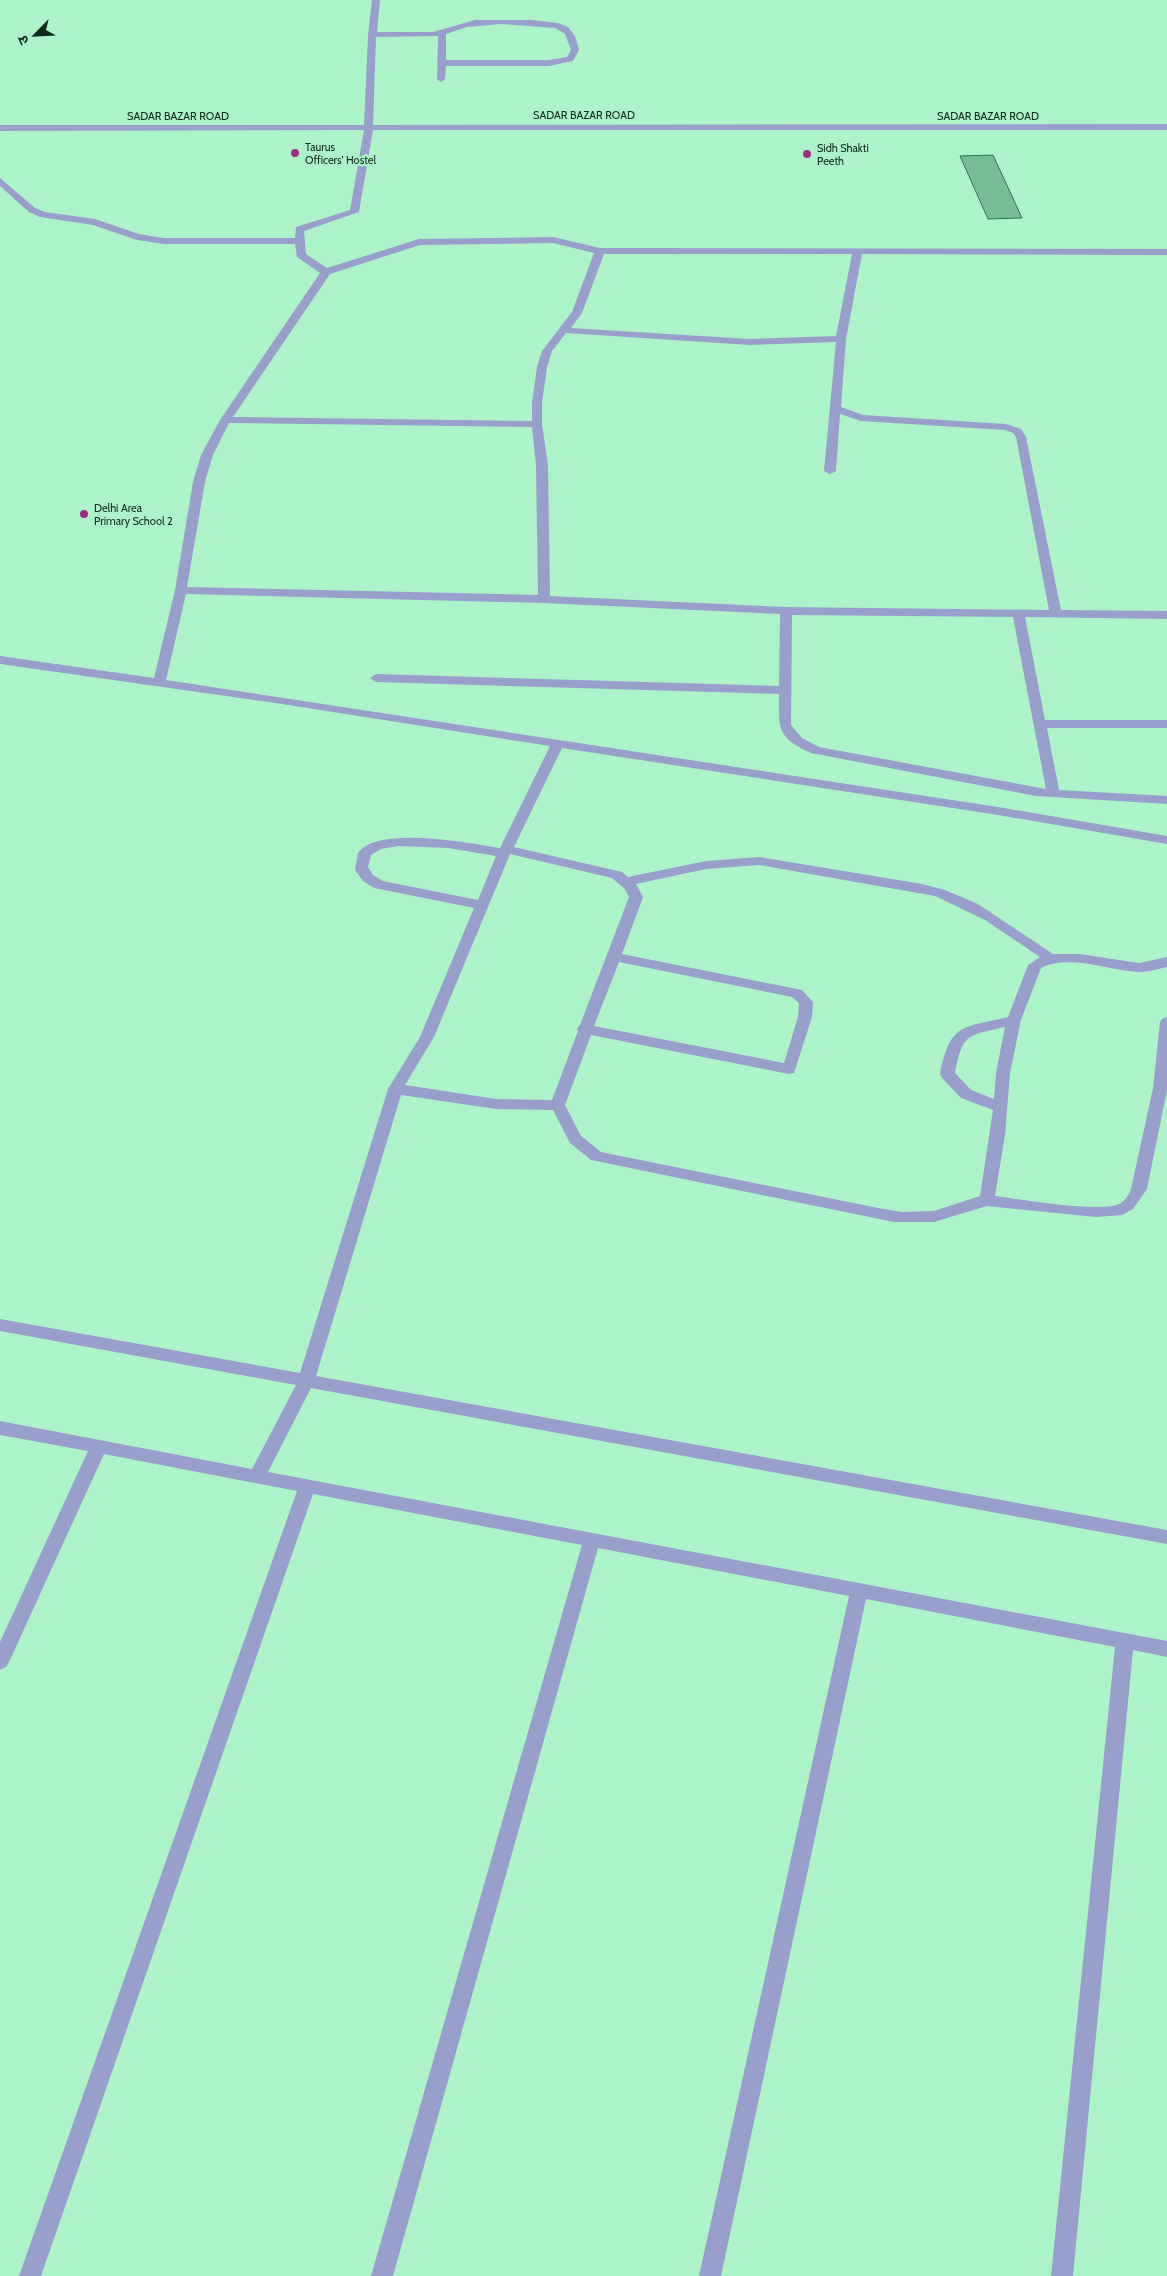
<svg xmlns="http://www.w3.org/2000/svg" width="1167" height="2276" font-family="Cabin,'Noto Sans Devanagari',sans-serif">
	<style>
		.building { fill: #77bc95; stroke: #2f7351 }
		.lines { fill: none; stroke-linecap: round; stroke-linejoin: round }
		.minor { fill: #999fcd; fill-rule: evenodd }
		.poi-dot { fill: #a02b86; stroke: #adf3ca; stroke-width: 2 }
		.labels { text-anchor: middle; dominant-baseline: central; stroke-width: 4.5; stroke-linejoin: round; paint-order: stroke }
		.far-street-label { font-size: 11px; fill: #0d2a1b; stroke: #adf3ca }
		.far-poi-label { font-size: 11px; fill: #0d2a1b; stroke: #adf3ca; text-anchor: start }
	</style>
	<rect width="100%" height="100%" fill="#adf3ca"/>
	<polygon class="building" points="993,155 1022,218 988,219 960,156"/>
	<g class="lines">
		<path class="minor" d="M372,0H380L377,32H433L475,20H532L558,23L568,27L575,36L579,50L573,61L549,66H446L445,79L441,82L437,79L438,36L376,37L373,125L1167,124V130H373L359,212L304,231L306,254L327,268L419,239L553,237L600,248L1167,249V255L862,254L846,339L841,407L863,415L1006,424L1021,429L1026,437L1061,610L1167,611V619L1025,617L1045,720H1167V728H1047L1059,790L1167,796V804L1036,796L811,753C776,737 779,728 779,694L376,682L370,678L376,674L779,686L780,614L544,603L186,594L166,680L998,807L1167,836V844L998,815L562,748L514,847L622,872L628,877L706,861L759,857L922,884L945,890L978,904L1053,954H1080L1139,963L1167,957V967C1158,969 1146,973 1137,972C1106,970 1070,954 1041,968L1021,1020L1010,1073L1005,1135L995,1196C1019,1199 1100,1213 1119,1204C1125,1201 1129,1195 1131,1189L1153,1088L1160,1022L1162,1019L1167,1017V1090L1147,1189L1133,1209L1122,1215L1096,1217L987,1206L934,1222H894L591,1160L570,1143L553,1110L496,1109L401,1095L316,1376L1167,1530V1544L311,1388L268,1472L1167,1641V1657L1133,1650L1073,2276H1051L1115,1647L866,1599L721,2276H699L849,1596L598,1548L393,2276H371L582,1545L313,1494L41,2276H19L297,1491L104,1454L9,1662L6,1667L0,1670V1642L88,1451L0,1435V1421L252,1469L296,1385L0,1331V1319L300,1373L388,1089L420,1037L474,908L374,888L363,881L355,870L358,853C378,825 469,843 500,848L550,746L269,702L0,664V656L154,678L175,590L193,482L201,455L220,420L320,273L297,257L295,244H164L137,240L93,225L40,217L29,212L0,186V178L35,208L45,212L95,219L139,234L164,238H295L296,227L350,210L364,130L0,131V125H364L368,35ZM501,24L555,28L565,34L571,50L567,57L549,60H446V34L467,27ZM553,243L594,253L572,312L542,351L537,367L532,403V421L233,417L330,274L420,245ZM604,254H852L836,336L750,339L571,328L582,313ZM566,333L750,345L836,342L824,471L830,474L836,471L840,414L861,421L1005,430L1013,433L1016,437L1049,610L786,607L550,596L548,465L542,424V403L547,367L552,351ZM229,423L532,427L536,465L538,595L187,587L205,482L213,455ZM792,615L1013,617L1046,789L819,747L802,738L791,725ZM398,846L448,848L496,856L478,900L383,881L373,875L368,867L371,855L381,849ZM510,854L612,878L625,889L629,897L580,1025L577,1029L578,1031L552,1100L496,1099L405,1085L434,1037ZM759,865L935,896L985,920L1040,957L1028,965L1008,1017C962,1028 950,1023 940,1074L942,1078L961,1098L993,1110L980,1196L934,1211L902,1212L878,1208L601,1152L581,1136L565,1105L591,1035L789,1074L794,1073L812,1017L813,1002L802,990L622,954L643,897L636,884L706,869ZM619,962L792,997L799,1003L798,1017L784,1063L594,1026ZM1005,1027L996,1073L994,1099L971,1090L955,1073C963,1032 968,1036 1005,1027Z"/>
	</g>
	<g class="poi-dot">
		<circle cx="295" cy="153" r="5"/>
		<circle cx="807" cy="154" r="5"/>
		<circle cx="84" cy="514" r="5"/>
	</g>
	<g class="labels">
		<g class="far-street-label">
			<text x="584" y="115">SADAR BAZAR ROAD</text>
			<text x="178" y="116">SADAR BAZAR ROAD</text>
			<text x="988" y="116">SADAR BAZAR ROAD</text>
		</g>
		<g class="far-poi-label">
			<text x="305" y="147">Taurus<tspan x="305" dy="13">Officers' Hostel</tspan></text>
			<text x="817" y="148">Sidh Shakti<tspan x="817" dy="13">Peeth</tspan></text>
			<text x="94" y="508">Delhi Area<tspan x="94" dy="13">Primary School 2</tspan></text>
		</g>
	</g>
	<g transform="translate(35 35) rotate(246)" stroke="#adf3ca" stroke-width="4" paint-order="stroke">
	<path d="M0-4L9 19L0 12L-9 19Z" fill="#0d2a1b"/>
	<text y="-8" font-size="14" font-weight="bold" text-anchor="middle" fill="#0d2a1b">उ</text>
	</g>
</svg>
